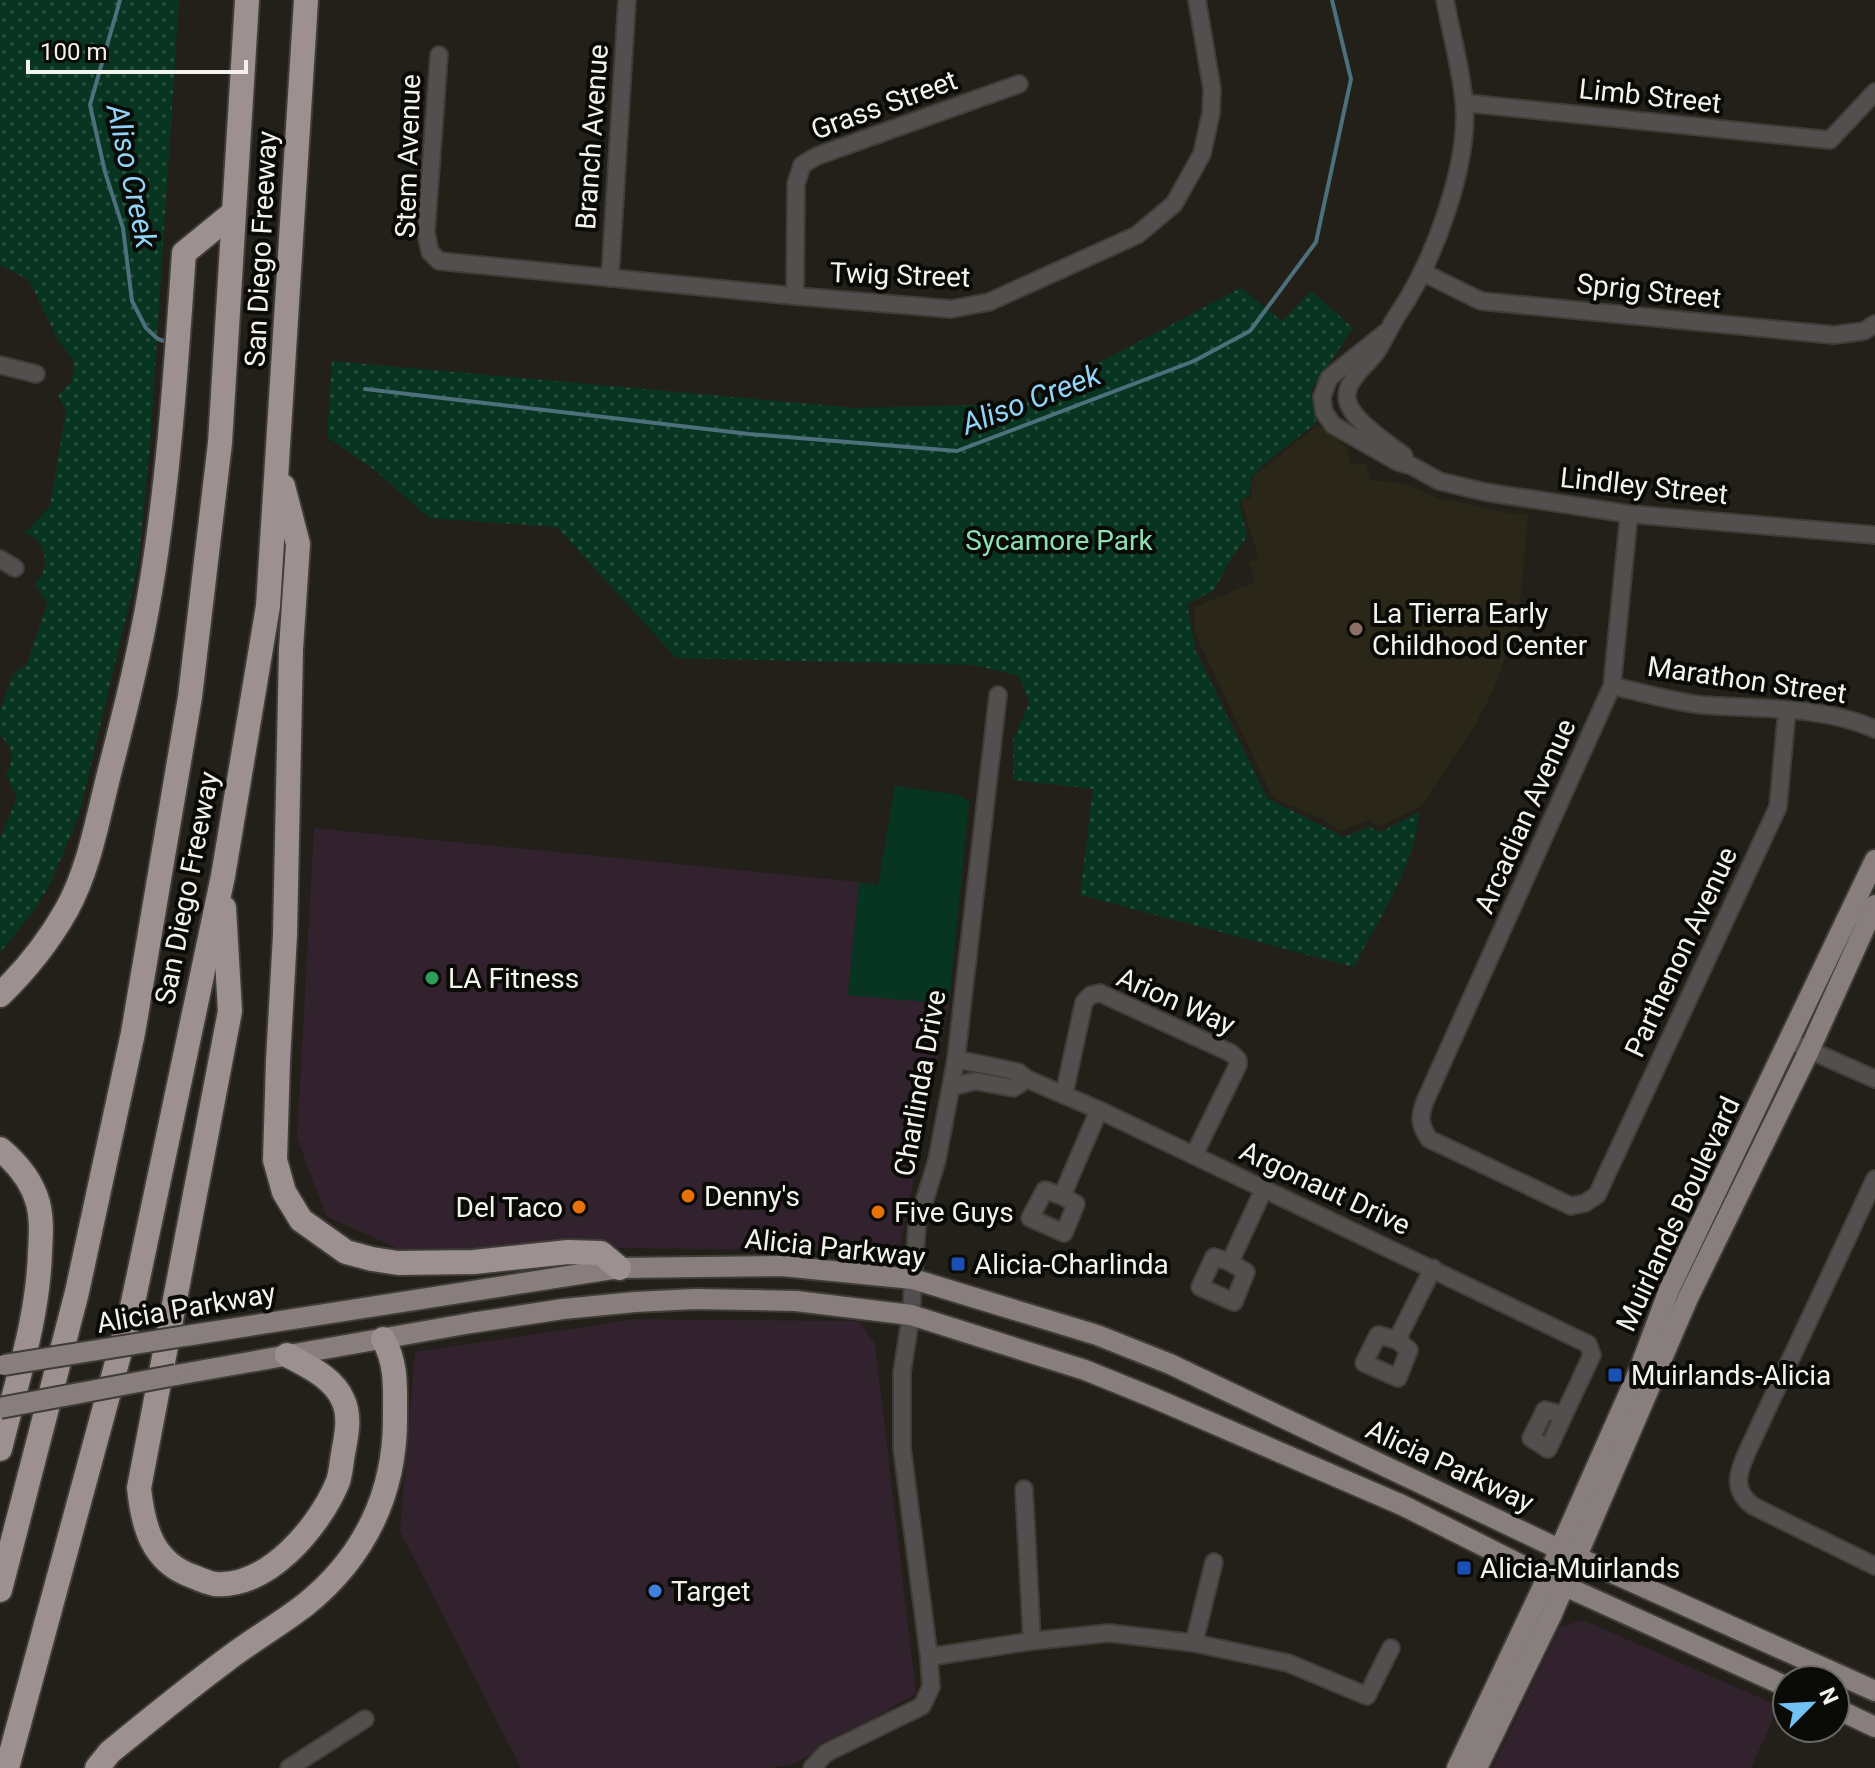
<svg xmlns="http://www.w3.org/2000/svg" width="1875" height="1768" font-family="Roboto,sans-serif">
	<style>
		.commercial { fill: #31222d }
		.built { fill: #2a2719 }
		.grass { fill: #083521 }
		.park { fill: url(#park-dots) }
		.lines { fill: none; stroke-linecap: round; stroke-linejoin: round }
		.stream { stroke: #4e6f7c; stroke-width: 4 }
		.minor-casing { stroke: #3f3d36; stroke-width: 20 }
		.major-casing { stroke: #3f3d36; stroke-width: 24 }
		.highway-casing { stroke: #3f3d36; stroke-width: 28 }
		.minor { stroke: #544f4f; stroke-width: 16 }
		.major { stroke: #887e7e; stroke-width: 20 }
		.highway { stroke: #9c9091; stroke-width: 24 }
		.major-bridge-casing { stroke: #3f3d36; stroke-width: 24; stroke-linecap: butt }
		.major-bridge { stroke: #887e7e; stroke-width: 20 }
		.education-dot { fill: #8d6e63; stroke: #0a0a07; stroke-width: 3 }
		.leisure-dot { fill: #2e9e5b; stroke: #0a0a07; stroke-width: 3 }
		.food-dot { fill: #e8710a; stroke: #0a0a07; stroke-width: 3 }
		.transit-dot { fill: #1a4fb4; stroke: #0a0a07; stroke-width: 3 }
		.shop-dot { fill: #3f7fe0; stroke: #0a0a07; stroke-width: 3 }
		.labels { text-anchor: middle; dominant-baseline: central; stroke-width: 8; stroke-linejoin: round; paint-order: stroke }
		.street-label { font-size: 28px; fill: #f3f2ec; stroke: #0a0a07 }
		.park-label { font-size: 28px; fill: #8ce0b3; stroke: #0a0a07 }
		.poi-label { font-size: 28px; fill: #f3f2ec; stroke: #0a0a07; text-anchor: start }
		.water-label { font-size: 30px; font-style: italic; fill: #91d4f8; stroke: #0a0a07 }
	</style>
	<defs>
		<pattern id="park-dots" width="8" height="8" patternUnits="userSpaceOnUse" patternTransform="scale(2)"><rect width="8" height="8" fill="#083521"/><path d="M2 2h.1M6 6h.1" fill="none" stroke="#2c5341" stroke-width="1.8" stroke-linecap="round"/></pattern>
	</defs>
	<rect width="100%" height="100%" fill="#222018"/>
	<g class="commercial">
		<polygon points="314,828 859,882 848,995 949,1004 899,1252 633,1248 398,1249 326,1216 297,1138"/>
		<polygon points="637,1319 859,1321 875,1344 916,1694 794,1764 770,1768 521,1768 400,1531 415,1352"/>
		<polygon points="1583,1620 1779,1706 1751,1768 1492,1768 1560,1627"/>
	</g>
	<polygon class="built" points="1318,425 1348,449 1350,466 1365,462 1371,480 1405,484 1447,502 1449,499 1502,512 1528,515 1518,625 1493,690 1475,725 1422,806 1378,827 1370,819 1339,832 1324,819 1285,804 1271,794 1195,633 1195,607 1255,582 1249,562 1259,559 1241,500 1251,498 1251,484 1255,475"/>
	<polygon class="grass" points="895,786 958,795 969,801 949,1004 848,995 859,882 878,885"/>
	<g class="park">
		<path d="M0,0H179L150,444L138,566L79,815L50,884L35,909L0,953V838L17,798L6,775L12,760L10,748L0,734V710L14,673L27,664L47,604L35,584C51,568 48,540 25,533L50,506L66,411L58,396L71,382L74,370L72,358L59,342L29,280L0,265Z"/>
		<path d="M1241,288L1282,321L1311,291L1353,328L1312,389L1316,423L1264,464L1251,478L1249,496L1239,501L1247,537L1230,560L1214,590L1187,604L1196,652L1267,798L1344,837L1369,827L1381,832L1419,812C1414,869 1379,917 1354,967L1080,895L1093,789L1013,780V740L1029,703L1019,676L974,665L676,658L557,527L429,518L376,471L327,437L332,361L856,408L1020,404Z"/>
	</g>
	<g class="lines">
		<g class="stream">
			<polyline points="120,0 90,105 105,172 123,228 132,301 146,328 158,339 167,342"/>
			<polyline points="365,389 749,434 957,451 1194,361 1250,331 1316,242 1351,79 1332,0"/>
		</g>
		<g class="minor-casing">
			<g id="minor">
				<polyline points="439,55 426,232 430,252 439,261 795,296 951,309 989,302 1137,235 1174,204 1202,154 1211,113 1212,89 1197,0"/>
				<polyline points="1465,103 1830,140 1875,92"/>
				<polyline points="1422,272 1481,301 1834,335 1864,331 1875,324"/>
				<polyline points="610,278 627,0"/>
				<polyline points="795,296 796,184 802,165 817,156 1019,84"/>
				<polyline points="1386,332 1329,378 1322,397 1324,412 1333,425 1398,462 1412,466 1439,481 1485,492 1629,514 1875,535"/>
				<polyline points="0,365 36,374"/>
				<path d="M1404,456C1388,443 1346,417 1347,396C1347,379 1368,364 1377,351C1385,339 1390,326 1398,314C1433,263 1470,164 1464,102C1461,68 1451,33 1445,0"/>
				<path d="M1629,514L1612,686L1426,1099C1419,1116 1419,1124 1429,1139L1571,1206L1585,1203L1597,1195L1778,807L1787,710"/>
				<polyline points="0,559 15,568"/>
				<path d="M1612,686C1642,692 1673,702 1703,705C1759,709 1823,706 1875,729"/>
				<polyline points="1789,1041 1875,1079"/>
				<polyline points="956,1059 1018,1072 1027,1079 1099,1110 1588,1344 1592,1355 1548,1449 1531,1438 1545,1410 1564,1415"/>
				<polyline points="951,1087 975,1081 1013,1088 1027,1079"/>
				<polyline points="1064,1095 1084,1002 1091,995 1100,993 1231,1053 1238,1060 1238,1065 1194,1155"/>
				<path d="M1875,1179L1748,1450C1738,1472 1731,1489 1753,1506L1875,1566"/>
				<polygon points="1045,1190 1062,1196 1076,1204 1064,1233 1030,1218"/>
				<polyline points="1062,1196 1099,1110"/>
				<polygon points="1214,1257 1230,1262 1246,1272 1234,1302 1200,1287"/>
				<polyline points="1230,1262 1264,1189"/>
				<polygon points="1378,1335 1397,1340 1409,1350 1398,1378 1364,1363"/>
				<polyline points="1397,1340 1433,1268"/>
				<polyline points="1024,1489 1032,1641"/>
				<polyline points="1194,1643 1214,1562"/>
				<polyline points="929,1657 1032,1641 1109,1633 1194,1643 1288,1663 1367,1696 1391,1648"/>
				<polyline points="289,1768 365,1719"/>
				<polyline points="812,1768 826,1753 922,1706 931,1687 929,1657 902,1448 902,1372 911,1315 917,1225 937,1160 956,1059 998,695"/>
			</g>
		</g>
		<g class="major-casing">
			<g id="major">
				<polyline points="185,1336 619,1268 782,1266 913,1279 1097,1335 1170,1364 1559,1549 1875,1691"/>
				<polyline points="176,1375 471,1323 563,1309 635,1302 695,1299 796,1301 911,1315 1085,1370 1154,1398 1402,1505 1547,1578 1787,1687"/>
				<polyline points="1835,1708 1875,1727"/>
				<polyline points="1457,1768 1547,1578 1638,1373 1669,1290 1875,860"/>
				<polyline points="1477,1768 1552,1614 1688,1298 1809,1051 1875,905"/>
			</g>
		</g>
		<g class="highway-casing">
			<g id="highway">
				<polyline points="283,486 298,544 291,649 285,935 278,1061 275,1160 284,1192 301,1220 346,1252 372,1259 398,1263 474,1262 568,1252 601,1253 619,1268"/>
				<path d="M224,908L230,1011L139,1488C143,1526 152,1562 192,1576C199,1579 208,1583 215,1584C268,1588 318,1528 337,1484C341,1475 341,1464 343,1454C346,1437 351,1417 343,1400C333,1377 307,1366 287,1355"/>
				<path d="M0,995C26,970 49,941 67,909C90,867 98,816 110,770C125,711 140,652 150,592C169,480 176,366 184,253L233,213"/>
				<path d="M0,1149C18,1164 32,1181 38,1203C42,1219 41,1235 40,1252C38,1320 16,1383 0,1449"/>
				<polyline points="0,1590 77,1292 133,1033 190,697 220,443 247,0"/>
				<polyline points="7,1768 132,1307 223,876 268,606 306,0"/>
				<path d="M97,1768L110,1752C148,1721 186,1690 225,1661C251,1641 279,1625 305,1605C365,1557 396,1492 395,1415C395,1388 397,1363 383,1339"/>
			</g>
		</g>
		<use href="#minor" class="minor"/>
		<use href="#major" class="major"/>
		<use href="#highway" class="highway"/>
		<g class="major-bridge-casing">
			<g id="major-bridge">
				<polyline points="4,1365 185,1336"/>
				<polyline points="0,1408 176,1375"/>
			</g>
		</g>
		<use href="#major-bridge" class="major-bridge"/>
	</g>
	<circle class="education-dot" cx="1356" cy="629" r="8"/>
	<circle class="leisure-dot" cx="432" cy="978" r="8"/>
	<g class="food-dot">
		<circle cx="688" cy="1196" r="8"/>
		<circle cx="579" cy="1207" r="8"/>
		<circle cx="878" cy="1212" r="8"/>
	</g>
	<g class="transit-dot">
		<rect x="950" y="1256" width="16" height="16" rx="4"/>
		<rect x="1607" y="1367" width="16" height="16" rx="4"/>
		<rect x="1456" y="1560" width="16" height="16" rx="4"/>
	</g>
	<circle class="shop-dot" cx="655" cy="1591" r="8"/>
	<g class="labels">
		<g class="street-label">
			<text transform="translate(1650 96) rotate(6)">Limb Street</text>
			<text transform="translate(884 105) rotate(-20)">Grass Street</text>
			<text transform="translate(592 137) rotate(-86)">Branch Avenue</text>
			<text transform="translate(408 156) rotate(-88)">Stem Avenue</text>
			<text transform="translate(261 249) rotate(-87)">San Diego Freeway</text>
			<text transform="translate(900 275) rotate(2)">Twig Street</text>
			<text transform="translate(1649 291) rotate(6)">Sprig Street</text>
			<text transform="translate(1644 486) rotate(6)">Lindley Street</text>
			<text transform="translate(1747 680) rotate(8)">Marathon Street</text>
			<text transform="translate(1525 816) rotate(-66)">Arcadian Avenue</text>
			<text transform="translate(187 888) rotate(-79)">San Diego Freeway</text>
			<text transform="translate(1681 952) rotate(-65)">Parthenon Avenue</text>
			<text transform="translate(1176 1001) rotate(24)">Arion Way</text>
			<text transform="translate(920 1083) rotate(-80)">Charlinda Drive</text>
			<text transform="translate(1325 1188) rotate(25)">Argonaut Drive</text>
			<text transform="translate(1678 1214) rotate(-65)">Muirlands Boulevard</text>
			<text transform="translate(835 1248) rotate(6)">Alicia Parkway</text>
			<text transform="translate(186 1308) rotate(-10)">Alicia Parkway</text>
			<text transform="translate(1450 1466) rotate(25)">Alicia Parkway</text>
		</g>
		<g class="park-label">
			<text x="1059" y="540">Sycamore Park</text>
		</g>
		<g class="poi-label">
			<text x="1372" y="613">La Tierra Early<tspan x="1372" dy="32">Childhood Center</tspan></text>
			<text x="448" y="978">LA Fitness</text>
			<text x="704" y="1196">Denny's</text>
			<text x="563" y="1207" text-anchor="end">Del Taco</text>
			<text x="894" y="1212">Five Guys</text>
			<text x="974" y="1264">Alicia-Charlinda</text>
			<text x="1631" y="1375">Muirlands-Alicia</text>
			<text x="1480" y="1568">Alicia-Muirlands</text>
			<text x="671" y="1591">Target</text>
		</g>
		<g class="water-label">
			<text transform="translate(132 176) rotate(78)">Aliso Creek</text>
			<text transform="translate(1031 399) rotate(-21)">Aliso Creek</text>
		</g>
	</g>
	<g transform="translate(1811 1704) rotate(66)"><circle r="38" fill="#0a0a07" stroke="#676763" stroke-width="2"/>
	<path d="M0-6L14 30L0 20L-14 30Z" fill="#72c1f5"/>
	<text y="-12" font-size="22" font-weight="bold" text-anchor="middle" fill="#f3f2ec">N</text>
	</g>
	<path d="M28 60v12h218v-12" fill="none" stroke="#f3f2ec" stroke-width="4"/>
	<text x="40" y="60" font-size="24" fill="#f3f2ec" stroke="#0a0a07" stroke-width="6" paint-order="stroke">100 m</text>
</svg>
